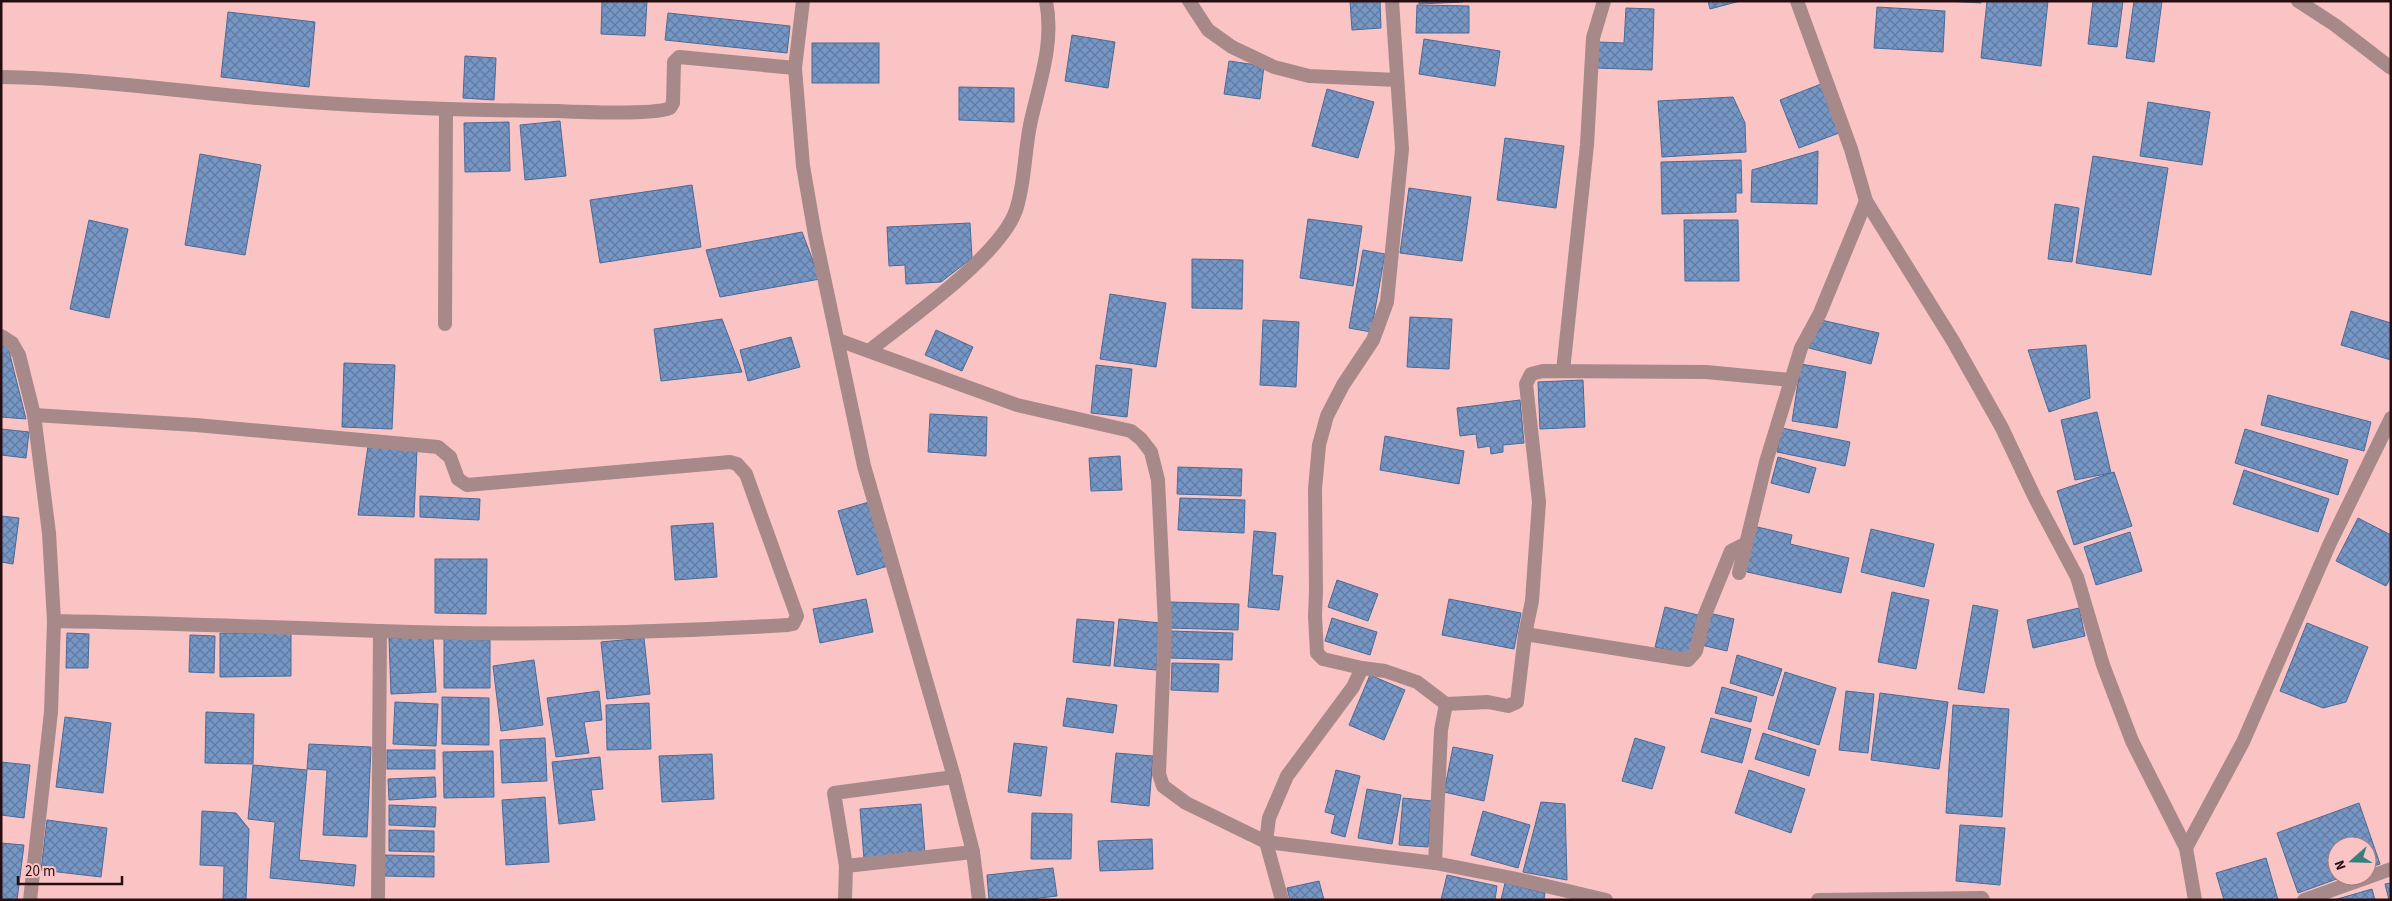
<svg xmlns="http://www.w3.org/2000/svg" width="2392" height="901" font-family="'Source Sans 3',sans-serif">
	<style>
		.building { fill: url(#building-cross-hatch); stroke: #4b6a96 }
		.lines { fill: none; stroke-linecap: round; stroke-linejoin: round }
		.minor { stroke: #a7898a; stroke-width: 14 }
		.tertiary { stroke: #a7898a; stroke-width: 14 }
	</style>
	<defs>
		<pattern id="building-cross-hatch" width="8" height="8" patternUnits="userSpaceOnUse" patternTransform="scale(1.25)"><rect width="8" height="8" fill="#7697c6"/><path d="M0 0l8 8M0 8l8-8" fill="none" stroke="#617a9f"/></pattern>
	</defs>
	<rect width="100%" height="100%" fill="#fbc4c4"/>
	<g class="building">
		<polygon points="602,1 647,1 645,36 601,34"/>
		<polygon points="1350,1 1380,1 1381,28 1352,30"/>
		<polygon points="1419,1 1463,1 1463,2 1419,4"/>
		<polygon points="1708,1 1740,1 1710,9"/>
		<polygon points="1947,1 1981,1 1981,3"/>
		<polygon points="1987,1 2048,1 2041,66 1981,58"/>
		<polygon points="2093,1 2123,1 2117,47 2088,44"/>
		<polygon points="2134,1 2162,1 2154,62 2126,58"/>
		<polygon points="1417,5 1469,6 1469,33 1416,33"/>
		<polygon points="1877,7 1945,11 1943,52 1874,48"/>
		<polygon points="1626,8 1654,9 1652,70 1597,68 1598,42 1624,43"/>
		<polygon points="228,12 315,22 309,87 221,77"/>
		<polygon points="668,13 790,26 787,53 665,40"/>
		<polygon points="1072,35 1115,42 1108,88 1065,81"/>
		<polygon points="1424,39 1500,51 1495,86 1419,74"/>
		<rect x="812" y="43" width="67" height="40"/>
		<polygon points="465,56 496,58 494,100 463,98"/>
		<polygon points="1229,61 1264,66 1260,99 1224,94"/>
		<polygon points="1821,84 1839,133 1799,148 1780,100"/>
		<polygon points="959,87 1014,88 1014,122 959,120"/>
		<polygon points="1327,89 1374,102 1358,158 1312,146"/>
		<polygon points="1733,97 1745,123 1746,152 1662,157 1658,101"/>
		<polygon points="2148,102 2210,112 2202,165 2140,156"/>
		<polygon points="560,121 566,176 525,180 520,125"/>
		<polygon points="509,122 510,171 465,172 464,123"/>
		<polygon points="1505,138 1564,146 1556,208 1497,200"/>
		<polygon points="1818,151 1817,204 1751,202 1752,170"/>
		<polygon points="200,154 261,165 245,255 185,245"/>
		<polygon points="2093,156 2168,168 2151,275 2076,263"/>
		<polygon points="1741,160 1742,193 1736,193 1736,212 1662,214 1661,162"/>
		<polygon points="692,185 701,247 600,263 590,200"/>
		<polygon points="1409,188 1471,197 1462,261 1400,253"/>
		<polygon points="2055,204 2079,208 2072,262 2048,259"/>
		<polygon points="1308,219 1362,226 1353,286 1300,278"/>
		<polygon points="89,220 128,229 109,318 70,309"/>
		<polygon points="1684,220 1738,220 1739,281 1685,281"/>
		<polygon points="970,223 972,258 941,282 906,284 905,265 889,266 887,227"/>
		<polygon points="802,232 820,279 720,297 706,250"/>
		<polygon points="1363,250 1385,254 1371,332 1349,328"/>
		<polygon points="1192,259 1243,260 1242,309 1192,308"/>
		<polygon points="1110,294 1166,303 1156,367 1100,359"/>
		<polygon points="2351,311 2391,323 2391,360 2341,345"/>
		<polygon points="1410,317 1452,319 1449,369 1407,367"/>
		<polygon points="722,319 742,372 661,381 654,329"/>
		<polygon points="1263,320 1299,322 1296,387 1260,385"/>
		<polygon points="1821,320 1879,333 1871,364 1809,348"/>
		<polygon points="936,330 973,347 962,371 925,355"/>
		<polygon points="791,337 800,367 748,381 740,350"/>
		<polygon points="1,338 6,339 26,419 1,417"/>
		<polygon points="2086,345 2090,398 2049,412 2028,350"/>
		<polygon points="344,363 395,365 392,429 342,427"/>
		<polygon points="1801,364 1846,372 1837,428 1792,421"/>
		<polygon points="1096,365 1132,369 1127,417 1091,413"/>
		<polygon points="1583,380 1585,427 1540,429 1538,382"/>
		<polygon points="2268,395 2371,422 2364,451 2261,425"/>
		<polygon points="1520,400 1524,443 1503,445 1503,452 1491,454 1490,446 1478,448 1476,434 1460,436 1457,408"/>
		<polygon points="2097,412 2111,473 2075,480 2061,420"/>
		<polygon points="930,414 987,417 986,456 928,452"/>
		<polygon points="1782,428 1850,442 1845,466 1777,452"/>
		<polygon points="1,429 29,432 26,458 1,455"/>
		<polygon points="2245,429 2348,460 2338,495 2235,463"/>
		<polygon points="1385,436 1464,451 1459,484 1380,470"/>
		<polygon points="368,446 417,449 414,517 358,515"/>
		<polygon points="1120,456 1122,490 1091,491 1089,458"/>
		<polygon points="1778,457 1816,468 1809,493 1771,483"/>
		<polygon points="1178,467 1242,469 1241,496 1177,494"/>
		<polygon points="2244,470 2329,499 2318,532 2233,504"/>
		<polygon points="2114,472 2132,526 2074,545 2057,491"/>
		<polygon points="420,496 480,499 479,520 420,517"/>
		<polygon points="1180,498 1245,500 1244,533 1178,530"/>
		<polygon points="869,502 888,566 857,575 838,511"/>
		<polygon points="1,516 19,518 13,564 1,562"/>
		<polygon points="2358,518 2391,535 2391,577 2386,586 2336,561"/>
		<polygon points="713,523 717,577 675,580 671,526"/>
		<polygon points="1753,526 1792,535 1790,544 1849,558 1841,593 1743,571"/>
		<polygon points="1871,529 1934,544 1924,587 1861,572"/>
		<polygon points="1254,531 1276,533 1272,575 1283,576 1279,610 1248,607"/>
		<polygon points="2130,532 2142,571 2096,585 2084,547"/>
		<polygon points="435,559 487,559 486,614 435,613"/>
		<polygon points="1337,580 1378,594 1368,621 1328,607"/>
		<polygon points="1892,592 1929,600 1916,669 1878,662"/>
		<polygon points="866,599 873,632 820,643 813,609"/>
		<polygon points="1449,599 1521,613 1514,649 1442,635"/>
		<polygon points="1170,602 1239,604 1238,630 1169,628"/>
		<polygon points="1973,605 1998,610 1984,693 1958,689"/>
		<polygon points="1665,607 1698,615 1689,655 1655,647"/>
		<polygon points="2079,608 2085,636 2033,648 2027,620"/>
		<polygon points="1709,613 1734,619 1727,651 1701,645"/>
		<polygon points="1332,618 1377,632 1370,655 1325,641"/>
		<polygon points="1077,619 1114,622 1110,666 1073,662"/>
		<polygon points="1119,619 1161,623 1156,670 1114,666"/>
		<polygon points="2307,623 2368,647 2346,702 2323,708 2280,691"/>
		<polygon points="1170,631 1233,633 1232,660 1170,658"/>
		<polygon points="67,633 89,634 88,668 66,668"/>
		<polygon points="220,633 291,633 291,676 220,677"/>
		<polygon points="190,635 215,636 214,673 189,672"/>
		<polygon points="433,637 436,692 391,694 389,638"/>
		<polygon points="644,638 650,694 607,699 601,642"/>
		<polygon points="444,639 490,640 490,688 444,688"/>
		<polygon points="1737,655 1782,669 1773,696 1730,683"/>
		<polygon points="534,660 543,725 501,731 493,666"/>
		<polygon points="1172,663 1219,664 1218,692 1171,690"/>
		<polygon points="1785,672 1836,688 1819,745 1768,729"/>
		<polygon points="1370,675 1405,690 1384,740 1349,725"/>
		<polygon points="1722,687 1757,697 1751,722 1715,713"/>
		<polygon points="599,691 602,720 584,722 589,753 556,757 547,698"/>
		<polygon points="1846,691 1874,694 1868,753 1839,750"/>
		<polygon points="1880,693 1948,702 1939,769 1871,760"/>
		<polygon points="442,697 489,698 489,745 442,744"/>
		<polygon points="1067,698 1117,705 1113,733 1063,726"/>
		<polygon points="395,702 438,704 436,746 393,744"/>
		<polygon points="649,703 651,749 607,750 606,705"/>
		<polygon points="1953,705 2009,709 2002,817 1946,813"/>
		<polygon points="206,712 254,714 253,764 205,763"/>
		<polygon points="65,717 111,723 103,793 56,787"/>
		<polygon points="1711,718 1751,729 1742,763 1701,752"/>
		<polygon points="1763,733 1816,750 1809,776 1755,759"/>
		<polygon points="545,738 547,781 502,783 500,740"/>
		<polygon points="1635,738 1665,747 1652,789 1622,781"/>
		<polygon points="1014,743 1047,747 1041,796 1008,792"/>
		<polygon points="309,744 371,747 367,837 323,835 327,770 307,769"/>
		<polygon points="1453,747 1493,755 1484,801 1444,792"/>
		<rect x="387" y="750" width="48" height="19"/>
		<polygon points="493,751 494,797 444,798 443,752"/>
		<polygon points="1116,753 1153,756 1149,806 1111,802"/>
		<polygon points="712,754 714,799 662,802 659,756"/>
		<polygon points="600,757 603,789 591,790 595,820 559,824 552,762"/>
		<polygon points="1,762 30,765 24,818 1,815"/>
		<polygon points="253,765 307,770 299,860 356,865 354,886 270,878 275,822 248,819"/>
		<polygon points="1336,770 1360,776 1345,837 1331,833 1335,815 1325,812"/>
		<polygon points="1749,770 1805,789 1791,833 1735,813"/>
		<polygon points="435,777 436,797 389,800 388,779"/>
		<polygon points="1367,789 1401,795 1392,844 1358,838"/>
		<polygon points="545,797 549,862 506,865 502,800"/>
		<polygon points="1403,798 1432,801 1428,847 1399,845"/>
		<polygon points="1541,802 1565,804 1567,880 1523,872"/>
		<polygon points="2359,803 2380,864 2367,868 2367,846 2337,846 2337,876 2345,876 2298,893 2277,833"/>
		<polygon points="921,804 925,854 864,859 860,809"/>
		<polygon points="389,805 436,807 435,827 389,825"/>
		<polygon points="202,811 236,813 249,829 246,900 223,900 224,866 200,865"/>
		<polygon points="1483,811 1530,825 1518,868 1471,855"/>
		<polygon points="1032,813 1072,814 1071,859 1031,859"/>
		<polygon points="47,820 107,828 101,877 41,870"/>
		<polygon points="1960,825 2005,828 2000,885 1956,881"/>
		<polygon points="389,830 434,831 434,852 389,851"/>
		<polygon points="1152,839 1153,869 1100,871 1098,841"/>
		<polygon points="1,843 24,845 17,900 1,900"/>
		<polygon points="383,855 434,856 434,877 383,876"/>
		<polygon points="2266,858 2278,900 2224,900 2216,873"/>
		<polygon points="1053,868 1057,896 1023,900 989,900 987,875"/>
		<polygon points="1447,875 1497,886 1495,900 1441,900"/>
		<polygon points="1319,881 1324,900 1290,900 1287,888"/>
		<polygon points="1505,883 1545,893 1544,900 1501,900"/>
		<polygon points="2391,883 2391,900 2389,900 2385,884"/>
		<polygon points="2372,889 2375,900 2334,900"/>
	</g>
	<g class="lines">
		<g class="minor">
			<polyline points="803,1 795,68 803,166 815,235 864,466 954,777 973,852 979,900"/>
			<polyline points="1189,1 1208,30 1232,47 1274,67 1309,76 1397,80"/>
			<polyline points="1797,1 1851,149 1866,201 1953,341 2002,428 2035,498 2077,577 2103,665 2132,741 2186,848 2195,900"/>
			<path d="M1,77C74,78 145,87 216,94C330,106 443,110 557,111C579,112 655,115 670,108L673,103L674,62L679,57L795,68"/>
			<polyline points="445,324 446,110"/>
			<polyline points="1,336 12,343 19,355 34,415 49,533 54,621 51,712 30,900"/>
			<polyline points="838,340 1017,405 1131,431 1141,439 1151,452 1158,480 1165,626 1159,774 1163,786 1186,803 1266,842 1435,863 1512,878 1606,900"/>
			<path d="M870,350C909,319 1001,255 1016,210C1026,180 1024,147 1032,116C1041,78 1054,41 1046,1"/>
			<polyline points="1563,371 1587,145 1593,38 1604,1"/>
			<path d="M34,415L196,425L438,447L450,457L458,479L467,485L730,462L737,464L746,474L797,616L793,624L788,625C653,633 515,636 379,631C271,627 163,623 54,621"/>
			<polyline points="1739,573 1766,462 1801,348 1820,313 1866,201"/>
			<polyline points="1525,634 1688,660 1696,651 1704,617 1731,551 1745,544"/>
			<polyline points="1362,668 1385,671 1417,682 1446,704 1441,730 1435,863"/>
			<polyline points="1446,704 1488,702 1508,706 1517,702 1525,634 1532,601 1539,502 1526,384 1531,374 1543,371 1706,372 1791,380"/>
			<polyline points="2186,848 2243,742 2330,543 2391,418"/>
			<polyline points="846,866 834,793 954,777"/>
			<polyline points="378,900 380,631"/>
			<polyline points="845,900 846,866 973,852"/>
			<polyline points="1282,900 1266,842 1269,818 1287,776 1353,687 1362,668 1323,659 1317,653 1315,616 1316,590 1315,489 1319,445 1327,416 1343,385 1373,340 1387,302 1402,149 1392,1"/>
			<polyline points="1818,900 1982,898 1983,900"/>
			<polyline points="2304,900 2391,869"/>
		</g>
		<polyline class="tertiary" points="2298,1 2335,25 2391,68"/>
	</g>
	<rect width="2392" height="901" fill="none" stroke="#260e10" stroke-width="5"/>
	<g transform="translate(2352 861) rotate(250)"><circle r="24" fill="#fbc4c4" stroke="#a67b7c"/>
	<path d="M0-4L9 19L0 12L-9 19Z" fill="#377f81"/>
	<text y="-8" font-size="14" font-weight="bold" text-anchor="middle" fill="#260e10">N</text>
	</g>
	<path d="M18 876v8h104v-8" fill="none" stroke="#260e10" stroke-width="2.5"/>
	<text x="25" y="876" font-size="15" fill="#260e10" stroke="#fbc4c4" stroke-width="4" paint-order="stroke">20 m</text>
</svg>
